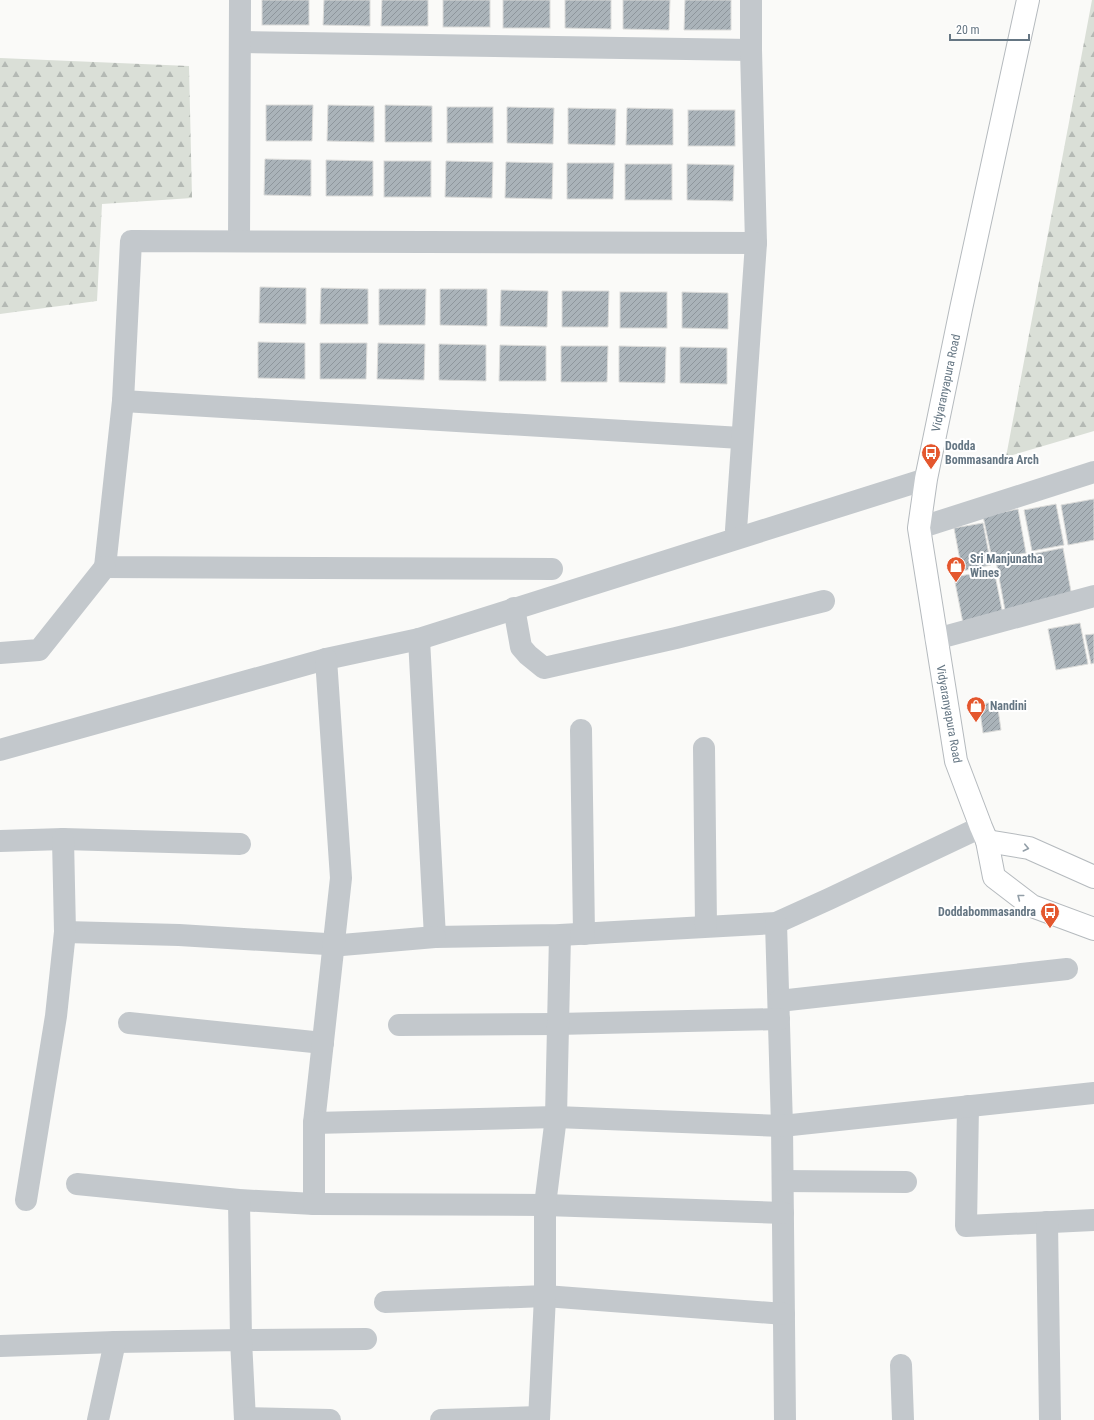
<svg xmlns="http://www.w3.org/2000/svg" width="1094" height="1420" font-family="'Roboto Condensed',sans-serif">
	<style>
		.forest { fill: url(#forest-firs) }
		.building { fill: url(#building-hatch); stroke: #dcdcda }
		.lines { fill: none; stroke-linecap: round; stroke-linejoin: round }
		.major-casing { stroke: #b5babe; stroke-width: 24 }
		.minor { stroke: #c3c8cc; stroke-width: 22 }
		.major { stroke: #fff; stroke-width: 22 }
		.oneway { stroke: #939fa8 }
		.labels { text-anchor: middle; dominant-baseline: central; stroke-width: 4; stroke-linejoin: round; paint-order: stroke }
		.street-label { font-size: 12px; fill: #657683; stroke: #fff }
		.poi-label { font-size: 12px; font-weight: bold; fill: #657683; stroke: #fff; text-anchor: start }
	</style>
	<defs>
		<pattern id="forest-firs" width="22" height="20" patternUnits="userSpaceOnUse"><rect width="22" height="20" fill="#dadfd7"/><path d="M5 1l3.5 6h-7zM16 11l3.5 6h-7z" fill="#b4b9b4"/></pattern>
		<pattern id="building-hatch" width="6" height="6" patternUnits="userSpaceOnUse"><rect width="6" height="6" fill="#aab3b9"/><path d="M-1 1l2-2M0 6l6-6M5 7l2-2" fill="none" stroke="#8e969c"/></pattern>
	</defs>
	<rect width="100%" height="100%" fill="#fafaf8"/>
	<g class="forest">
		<polygon points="1092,0 1094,0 1094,431 1006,457"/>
		<polygon points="0,58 189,66 192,198 102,204 97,301 0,314"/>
	</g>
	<g class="building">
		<rect x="262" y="0" width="47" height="25"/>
		<polygon points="324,0 370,0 370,26 323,25"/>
		<polygon points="382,0 428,0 428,26 381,26"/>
		<rect x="443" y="0" width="47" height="27"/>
		<rect x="503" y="0" width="47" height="28"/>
		<polygon points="565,0 611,0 611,29 565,28"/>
		<polygon points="623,0 670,0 669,30 623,29"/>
		<polygon points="685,0 731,0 731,30 684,30"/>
		<polygon points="266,105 313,105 312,141 266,141"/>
		<polygon points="328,105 374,106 374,142 327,141"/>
		<polygon points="385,105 432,106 432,142 385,142"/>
		<rect x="447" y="107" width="46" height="36"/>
		<polygon points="507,107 554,108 553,144 507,143"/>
		<polygon points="568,108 616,109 615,145 568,144"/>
		<polygon points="627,108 673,109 673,145 626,145"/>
		<rect x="688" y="110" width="47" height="36"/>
		<polygon points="265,159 311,160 311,196 264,195"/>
		<polygon points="326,160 373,161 373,196 326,196"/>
		<rect x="384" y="161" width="47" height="36"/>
		<polygon points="446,161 493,162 492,198 445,197"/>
		<polygon points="506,162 553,163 552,199 505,198"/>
		<polygon points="567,163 614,163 613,199 567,199"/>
		<rect x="625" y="164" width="47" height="36"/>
		<polygon points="687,164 734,165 733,201 687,200"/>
		<polygon points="260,287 306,288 306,324 259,323"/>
		<polygon points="321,288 368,289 368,324 320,324"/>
		<polygon points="379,289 426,289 425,325 379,325"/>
		<polygon points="440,289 487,289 487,326 440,325"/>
		<polygon points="501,290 548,291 547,327 500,326"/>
		<polygon points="562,291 609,291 608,327 562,327"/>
		<rect x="620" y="292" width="47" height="36"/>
		<polygon points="682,292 728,293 728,329 682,328"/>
		<polygon points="258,342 305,343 305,379 258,378"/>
		<polygon points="320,343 367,343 366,379 320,379"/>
		<polygon points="378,343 425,344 424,380 377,379"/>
		<polygon points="439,344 486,345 486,381 439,380"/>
		<polygon points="500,345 546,346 546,381 499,381"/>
		<polygon points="561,346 608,346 607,382 561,382"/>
		<polygon points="619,346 666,347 665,383 619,382"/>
		<polygon points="680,347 727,348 727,384 680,383"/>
		<polygon points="1094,499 1094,540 1068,545 1061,505"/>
		<polygon points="1056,504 1064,545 1032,551 1024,510"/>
		<polygon points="1018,509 1026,553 992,559 983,516"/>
		<polygon points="983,523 991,565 962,571 954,528"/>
		<polygon points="1063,548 1072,597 1005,610 996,561"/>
		<polygon points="994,570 1003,615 963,623 954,577"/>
		<polygon points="1080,623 1088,664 1056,670 1048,629"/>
		<polygon points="1094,634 1094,663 1091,664 1085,635"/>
		<polygon points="997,702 1001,730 983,733 979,704"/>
	</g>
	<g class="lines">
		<g class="major-casing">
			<g id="major">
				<polyline points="1028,0 961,309 926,479 919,528 956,761 981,827 987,841 994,877 1032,906 1094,929"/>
				<polyline points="987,841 1029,848 1094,877"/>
			</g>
		</g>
		<g class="minor">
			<polyline points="240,42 751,50"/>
			<polyline points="239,241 240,0"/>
			<polyline points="123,401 741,438"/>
			<polyline points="919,528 1094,472"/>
			<polyline points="736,530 756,243 751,50 751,0"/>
			<polyline points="552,569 105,567 123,401 131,241 756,243"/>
			<polyline points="514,608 521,647 528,655 544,668 676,638 824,601"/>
			<polyline points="419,639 435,937 560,935 776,923 829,899 981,827"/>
			<polyline points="936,639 1094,596"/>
			<polyline points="0,653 39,650 105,567"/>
			<polyline points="581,730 584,934"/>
			<polyline points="704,748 706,926"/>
			<polyline points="0,750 326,659 419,639 926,479"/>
			<polyline points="0,841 63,839 240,844"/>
			<polyline points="776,923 782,1126 785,1420"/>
			<polyline points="65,932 179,935 342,945 435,937"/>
			<polyline points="779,1001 1067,969"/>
			<polyline points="129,1023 323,1043"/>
			<polyline points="399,1025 557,1024 779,1019"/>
			<polyline points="968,1106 966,1226 1094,1220"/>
			<polyline points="314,1123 341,878 326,659"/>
			<polyline points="783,1181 906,1182"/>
			<polyline points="77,1184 239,1200 314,1204 314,1123 556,1117 782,1126 1094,1093"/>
			<polyline points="26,1200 56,1016 65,932 63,839"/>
			<polyline points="239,1200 241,1340 366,1339"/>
			<polyline points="314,1204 545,1205 783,1213"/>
			<polyline points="1047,1222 1050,1420"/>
			<polyline points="385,1302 545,1296 784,1314"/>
			<polyline points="0,1346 115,1342 241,1340 245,1420"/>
			<polyline points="901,1365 903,1420"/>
			<polyline points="245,1418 330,1420"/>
			<polyline points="98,1420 115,1342"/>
			<polyline points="441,1420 539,1417"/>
			<polyline points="539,1420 545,1296 545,1205 556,1117 560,935"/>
		</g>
		<use href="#major" class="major"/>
	</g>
	<defs><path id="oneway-chevron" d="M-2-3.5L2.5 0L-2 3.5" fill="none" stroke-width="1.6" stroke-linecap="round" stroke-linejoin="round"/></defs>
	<g class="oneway">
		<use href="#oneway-chevron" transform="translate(1026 848) rotate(13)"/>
		<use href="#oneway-chevron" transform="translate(1020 897) rotate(-142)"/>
	</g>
	<defs>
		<g id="bus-pin" transform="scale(1)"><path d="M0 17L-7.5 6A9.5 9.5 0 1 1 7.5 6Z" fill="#e4572e" stroke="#fff"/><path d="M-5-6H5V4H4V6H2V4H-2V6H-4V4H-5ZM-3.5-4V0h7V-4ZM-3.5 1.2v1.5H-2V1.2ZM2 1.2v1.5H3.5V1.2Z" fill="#fff"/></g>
		<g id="shop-pin" transform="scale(1)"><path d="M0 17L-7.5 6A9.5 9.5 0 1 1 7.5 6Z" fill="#e4572e" stroke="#fff"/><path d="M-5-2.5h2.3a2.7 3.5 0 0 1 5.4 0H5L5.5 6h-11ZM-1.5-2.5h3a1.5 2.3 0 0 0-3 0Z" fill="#fff"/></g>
	</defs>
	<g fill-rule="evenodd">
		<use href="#bus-pin" x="931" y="453"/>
		<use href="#shop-pin" x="956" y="566"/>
		<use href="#shop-pin" x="976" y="706"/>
		<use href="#bus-pin" x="1050" y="912"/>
	</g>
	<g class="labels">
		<g class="street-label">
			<text transform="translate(946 383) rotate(-78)">Vidyaranyapura Road</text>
			<text transform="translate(949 714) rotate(80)">Vidyaranyapura Road</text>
		</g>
		<g class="poi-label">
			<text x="945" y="446">Dodda<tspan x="945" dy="14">Bommasandra Arch</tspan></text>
			<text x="970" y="559">Sri Manjunatha<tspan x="970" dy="14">Wines</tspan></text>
			<text x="990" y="706">Nandini</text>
			<text x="1036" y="912" text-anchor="end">Doddabommasandra</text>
		</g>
	</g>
	<path d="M950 34v6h79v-6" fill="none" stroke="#657683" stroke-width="2"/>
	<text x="956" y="34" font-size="12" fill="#657683" stroke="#ffffff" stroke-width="3" paint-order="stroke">20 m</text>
</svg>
